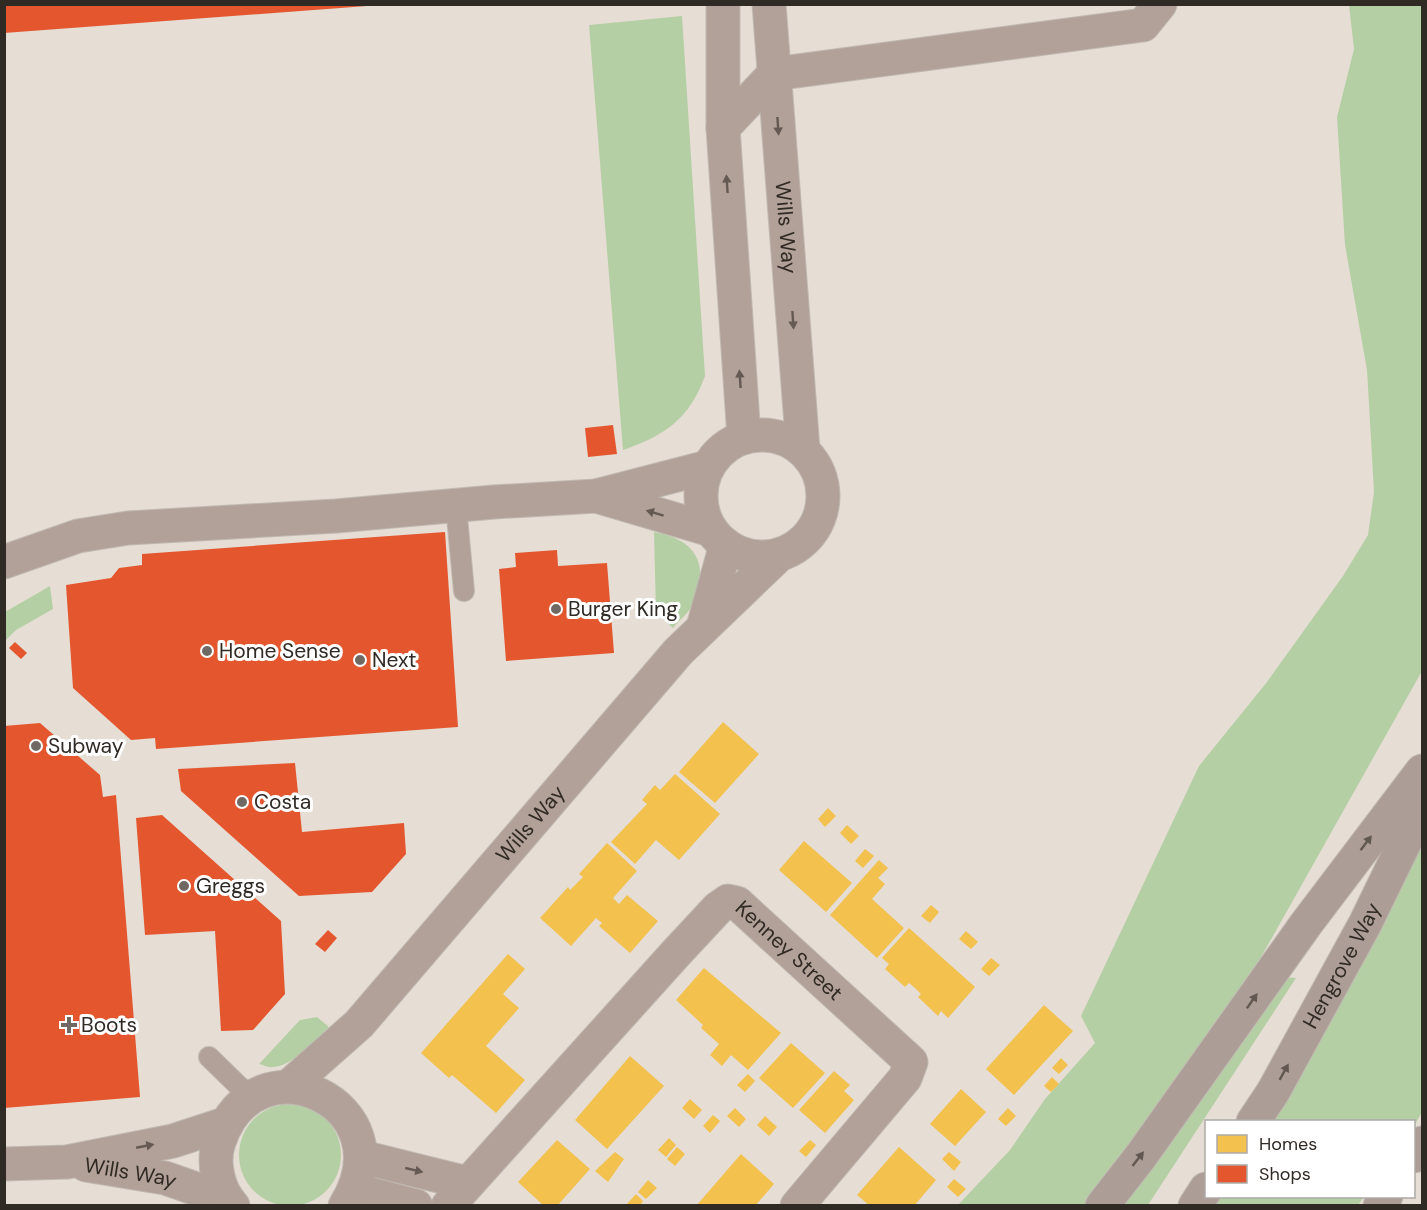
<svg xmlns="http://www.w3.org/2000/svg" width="1427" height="1210" font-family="'DM Sans',sans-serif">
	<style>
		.green { fill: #b5cfa4 }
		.homes { fill: #f2c14e }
		.shops { fill: #e4572e }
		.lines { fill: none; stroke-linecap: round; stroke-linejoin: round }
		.lane-casing { stroke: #c0b9b3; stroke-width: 22 }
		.street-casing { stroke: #c0b9b3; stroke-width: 35 }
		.highway-casing { stroke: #c0b9b3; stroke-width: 35 }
		.lane { stroke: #b1a198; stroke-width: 20 }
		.street { stroke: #b1a198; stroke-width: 33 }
		.highway { stroke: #ac9e96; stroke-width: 33 }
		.oneway { fill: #645a53 }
		.oneway2 { fill: #625852 }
		.poi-dot { fill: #706963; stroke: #fff; stroke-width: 2 }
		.labels { text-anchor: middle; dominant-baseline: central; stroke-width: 6; stroke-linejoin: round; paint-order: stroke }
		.street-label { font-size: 21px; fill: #302a25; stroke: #fff }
		.poi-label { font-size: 21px; fill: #302a25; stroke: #fff; text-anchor: start }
	</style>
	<rect width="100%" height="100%" fill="#e6ddd5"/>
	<g class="green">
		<polygon points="1349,5 1422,5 1422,671 1260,959 1168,1104 1090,1205 957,1206 1010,1150 1045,1099 1095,1043 1081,1016 1199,766 1267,682 1343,576 1368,535 1374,492 1367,370 1345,245 1337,117 1354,49"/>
		<path d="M682,16L705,376C689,419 666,435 623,450L589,25Z"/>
		<path d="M654,532C695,539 710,563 694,603C690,612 679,620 673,628L656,612Z"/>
		<polygon points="50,586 53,609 16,630 5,641 5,612"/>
		<polygon points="1422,845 1422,1112 1414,1126 1414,1122 1263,1122"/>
		<polygon points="1286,977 1296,978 1148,1205 1119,1206"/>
		<path d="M317,1017L329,1027C317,1039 291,1067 273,1067C269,1068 263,1065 259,1064L300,1020Z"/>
		<circle cx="290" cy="1155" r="51"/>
		<polygon points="1215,1197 1364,1197 1358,1205 1209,1206"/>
	</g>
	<g class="homes">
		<polygon points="723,722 759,754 715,803 679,772"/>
		<polygon points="675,774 720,814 679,860 656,840 635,864 611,842 647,804 642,800 648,793 655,785 660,790"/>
		<polygon points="828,808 836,816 825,827 818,819"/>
		<polygon points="847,825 859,836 851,844 840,833"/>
		<polygon points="804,841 852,883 826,912 779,870"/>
		<polygon points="607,843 637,871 613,898 619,904 627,895 658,921 630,953 599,926 602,923 596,918 571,946 540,918 568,887 570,890 583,877 579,874"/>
		<polygon points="865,849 874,856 863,868 855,861"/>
		<polygon points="879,860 888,868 878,878 885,884 872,899 904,928 877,958 830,915"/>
		<polygon points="931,905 939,912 930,923 921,916"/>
		<polygon points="909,928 975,987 948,1018 941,1011 938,1016 918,997 921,994 915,988 909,983 905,987 885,969 889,964 882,958"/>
		<polygon points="966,931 978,942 971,949 959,939"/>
		<polygon points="508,954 525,969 503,994 519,1008 486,1046 525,1080 496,1113 452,1075 449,1078 421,1053"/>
		<polygon points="991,958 1000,965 989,976 981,969"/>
		<polygon points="704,968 781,1033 748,1070 731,1055 722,1066 710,1055 719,1044 701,1028 703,1025 676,1000"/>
		<polygon points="1044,1005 1073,1031 1014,1095 986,1069"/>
		<polygon points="791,1043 825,1073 793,1108 759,1078"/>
		<polygon points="630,1056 664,1086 607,1149 575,1120"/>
		<polygon points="1061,1058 1068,1065 1059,1074 1052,1068"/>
		<polygon points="834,1071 850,1085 844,1091 854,1100 825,1133 799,1110"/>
		<polygon points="748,1074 755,1081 745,1092 737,1085"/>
		<polygon points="1052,1077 1059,1084 1051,1092 1044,1086"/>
		<polygon points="961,1089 986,1112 955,1146 930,1124"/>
		<polygon points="690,1099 702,1110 694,1119 682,1108"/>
		<polygon points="735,1108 746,1119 739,1127 727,1116"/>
		<polygon points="1008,1108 1016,1116 1006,1126 998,1119"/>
		<polygon points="713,1115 720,1121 710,1133 703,1126"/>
		<polygon points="765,1116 777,1127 769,1136 757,1125"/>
		<polygon points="669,1138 676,1145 666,1157 658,1150"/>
		<polygon points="557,1140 590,1169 557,1206 544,1206 518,1182"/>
		<polygon points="810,1140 816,1145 806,1157 799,1151"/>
		<polygon points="677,1147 685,1154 675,1166 667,1159"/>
		<polygon points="899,1147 936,1180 914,1206 870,1206 857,1195"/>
		<polygon points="615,1152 624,1159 608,1182 595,1171"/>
		<polygon points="949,1152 961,1162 954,1171 942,1159"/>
		<polygon points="741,1154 774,1184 755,1206 696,1206"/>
		<polygon points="954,1179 966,1189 958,1197 947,1187"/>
		<polygon points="648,1180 657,1188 646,1199 638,1192"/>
		<polygon points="636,1194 643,1201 640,1206 625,1206"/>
	</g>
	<g class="shops">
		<polygon points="4,4 367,4 367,6 4,33"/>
		<polygon points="613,425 617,454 588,457 585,428"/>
		<polygon points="445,532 458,727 156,749 155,738 131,740 73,688 66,585 111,578 119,568 142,565 142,554"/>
		<polygon points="557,550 558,566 607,563 614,653 506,661 499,569 516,567 515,553"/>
		<polygon points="15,642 27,653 21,659 9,648"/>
		<polygon points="40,723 100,775 103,797 116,795 140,1097 4,1108 4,726"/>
		<polygon points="295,763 302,832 404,823 406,854 372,892 299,896 181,791 178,769"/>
		<polygon points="162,815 281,921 285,994 253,1030 221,1031 215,931 145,935 136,818"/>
		<polygon points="328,930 337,938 325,952 315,944"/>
	</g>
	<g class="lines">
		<g class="lane-casing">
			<g id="lane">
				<polyline points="456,506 464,591"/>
				<polyline points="209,1057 250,1097"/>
			</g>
		</g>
		<g class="street-casing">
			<g id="street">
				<polyline points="723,4 723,128 744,437"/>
				<path id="s1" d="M769,4L803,450"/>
				<polyline points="723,128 774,74 1143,25 1160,4"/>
				<circle cx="762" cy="496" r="61"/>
				<polyline points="596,496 711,530"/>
				<polyline points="4,562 78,536 128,528 336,516 494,502 596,496 708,467"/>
				<polyline points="704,624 726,545"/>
				<path id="s2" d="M289,1086L359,1024L678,652L778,556"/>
				<polyline points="362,1157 467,1183"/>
				<polyline points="4,1164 67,1162 173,1141 225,1124"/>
				<path id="s3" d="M86,1165L165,1178L228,1200"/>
				<polyline points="355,1190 416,1206"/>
				<path d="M233,1206C218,1190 212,1162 219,1142C255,1033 409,1104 345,1206"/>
				<path id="s4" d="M448,1206L677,952L718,908L728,901L737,903L911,1062L905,1078L797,1206"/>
			</g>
		</g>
		<g class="highway-casing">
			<g id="highway">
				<path id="s5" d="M1253,1122L1273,1092L1365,924L1422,807"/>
				<polyline points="1414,1156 1422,1143"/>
				<polyline points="1102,1206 1141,1156 1306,924 1422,771"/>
				<polyline points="1195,1206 1206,1189"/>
				<polyline points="1380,1206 1386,1196"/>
			</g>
		</g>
		<use href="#lane" class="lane"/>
		<use href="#street" class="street"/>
		<use href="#highway" class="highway"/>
	</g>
	<defs><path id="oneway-solid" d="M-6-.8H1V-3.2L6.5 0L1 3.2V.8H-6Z" transform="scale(1.5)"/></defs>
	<g class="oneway">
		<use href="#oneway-solid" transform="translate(778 126) rotate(86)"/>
		<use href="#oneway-solid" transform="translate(727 184) rotate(-94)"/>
		<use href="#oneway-solid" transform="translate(793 320) rotate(86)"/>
		<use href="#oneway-solid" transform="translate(740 379) rotate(-94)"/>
		<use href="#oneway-solid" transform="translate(655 513) rotate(-163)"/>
		<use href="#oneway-solid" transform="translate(145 1146) rotate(-11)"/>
		<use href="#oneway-solid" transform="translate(414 1170) rotate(13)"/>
	</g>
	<g class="oneway2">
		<use href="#oneway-solid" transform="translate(1366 843) rotate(-53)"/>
		<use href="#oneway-solid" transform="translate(1252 1001) rotate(-55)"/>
		<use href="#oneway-solid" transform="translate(1284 1072) rotate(-61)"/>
		<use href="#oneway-solid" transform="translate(1138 1159) rotate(-52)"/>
	</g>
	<g class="poi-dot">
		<circle cx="556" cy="609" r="6"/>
		<circle cx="207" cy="651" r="6"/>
		<circle cx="360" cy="660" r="6"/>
		<circle cx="36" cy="746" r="6"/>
		<circle cx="242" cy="802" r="6"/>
		<circle cx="184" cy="886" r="6"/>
		<path d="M66 1016h6v6h6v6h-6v6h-6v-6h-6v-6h6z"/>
	</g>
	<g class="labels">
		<g class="street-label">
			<text stroke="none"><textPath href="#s1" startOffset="224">Wills Way</textPath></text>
			<text stroke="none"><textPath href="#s2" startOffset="357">Wills Way</textPath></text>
			<text stroke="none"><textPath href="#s4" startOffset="494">Kenney Street</textPath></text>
			<text stroke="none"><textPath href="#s5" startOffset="180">Hengrove Way</textPath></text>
			<text stroke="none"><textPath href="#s3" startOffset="45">Wills Way</textPath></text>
		</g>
		<g class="poi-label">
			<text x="568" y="609">Burger King</text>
			<text x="219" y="651">Home Sense</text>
			<text x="372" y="660">Next</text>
			<text x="48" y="746">Subway</text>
			<text x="254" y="802">Costa</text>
			<text x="196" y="886">Greggs</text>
			<text x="81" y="1025">Boots</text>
		</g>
	</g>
	<rect width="1427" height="1210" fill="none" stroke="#302a25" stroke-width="12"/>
	<rect x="1205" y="1120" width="210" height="78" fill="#ffffff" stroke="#acaaa8" stroke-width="1.5"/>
	<rect x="1217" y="1135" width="30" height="18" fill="#f2c14e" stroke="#acaaa8" stroke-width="1.5"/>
	<text x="1259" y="1150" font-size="18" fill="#302a25">Homes</text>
	<rect x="1217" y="1165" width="30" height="18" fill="#e4572e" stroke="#acaaa8" stroke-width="1.5"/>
	<text x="1259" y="1180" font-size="18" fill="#302a25">Shops</text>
</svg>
